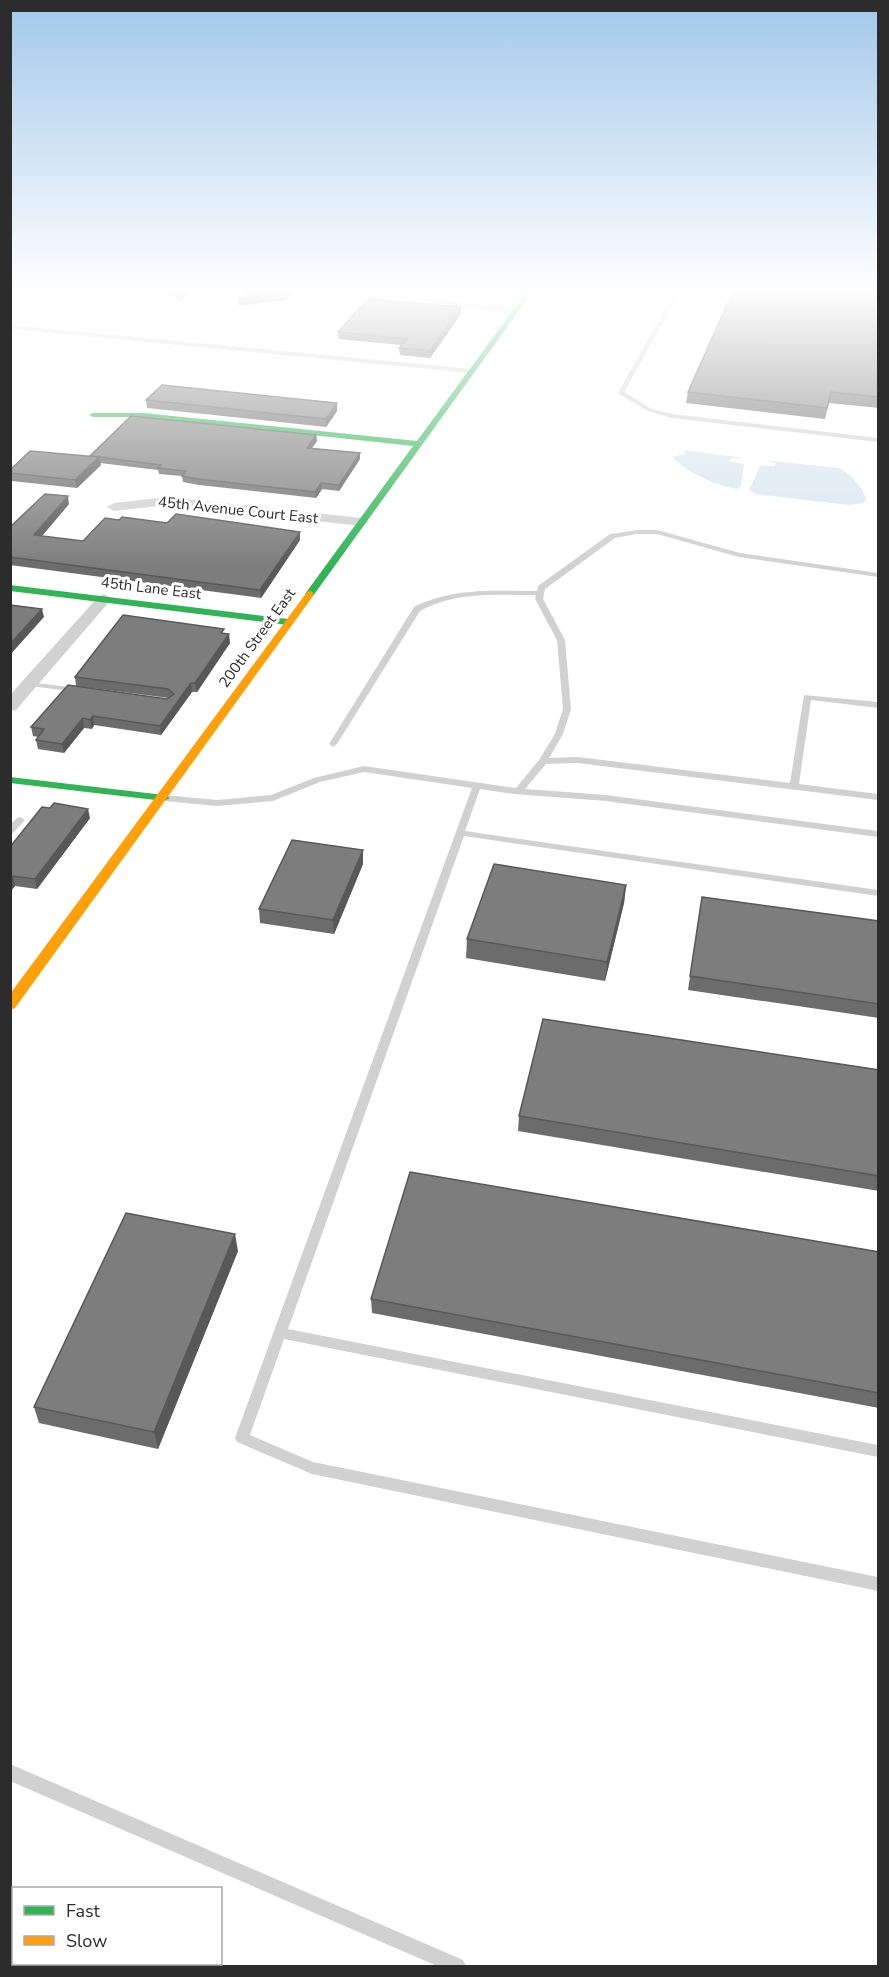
<svg xmlns="http://www.w3.org/2000/svg" width="889" height="1977" font-family="'Nunito Sans',sans-serif">
	<style>
		.water { fill: #d7e7f0 }
		.lines { fill: none; stroke-linecap: round; stroke-linejoin: round }
		.lane { fill: #d1d1d1; fill-rule: evenodd }
		.street { fill: #d1d1d1; fill-rule: evenodd }
		.fast { fill: #30b455; fill-rule: evenodd }
		.slow { fill: #ff9f0a; fill-rule: evenodd }
		.wall { fill: #6c6c6c }
		.shaded-wall { fill: #585858 }
		.building { fill: #7d7d7d; stroke: #585858; stroke-width: 1.5 }
		.labels { text-anchor: middle; dominant-baseline: central; stroke-width: 6; stroke-linejoin: round; paint-order: stroke }
		.far-street-label { font-size: 15px; fill: #2c2c2c; stroke: #fff }
	</style>
	<rect width="100%" height="100%" fill="#fff"/>
	<g class="water">
		<path d="M684,450L743,458H732L729,461L744,464L741,486L737,489C714,485 688,473 672,457L685,454Z"/>
		<path d="M764,460L839,468C849,473 864,488 866,499L863,503L849,505L756,494L749,490L760,466H774L776,463Z"/>
	</g>
	<g class="lines">
		<g class="lane">
			<polygon points="675,291 681,291 624,392 652,409 672,414 878,438 878,442 672,418 648,411 619,394 618,393"/>
			<polygon points="10,325 472,369 475,371 472,373 10,329"/>
			<path d="M637,530H657L740,553L878,573V577L739,557L657,534H637L615,538L545,589L543,599L565,640L571,709L563,734L549,758L578,757L790,783L804,695L878,702V708L811,700L799,784L878,794V800L578,763L546,764L525,789L606,795L878,831V837L606,801L514,794L480,789L465,831L878,890V896L464,836L288,1329L878,1445V1457L284,1339L250,1435L313,1462L878,1577V1591L312,1474L237,1442L235,1438L472,788L364,772L320,782L273,801L217,806L164,801L159,798L164,795L217,800L271,795L314,778L364,766L516,788L539,760L555,734L563,709L557,640L535,599L536,595C496,595 456,591 420,611L337,744L333,747L329,744L414,607C453,587 495,591 537,591L538,586L610,534Z"/>
			<polygon points="27,682 78,688 82,690 78,692 30,686 27,686"/>
			<polygon points="20,817 25,820 13,833 10,834 10,825 17,818"/>
			<polygon points="10,1764 463,1960 466,1966 437,1966 10,1781"/>
		</g>
		<g class="street">
			<polygon points="349,291 516,307 521,310 516,313 345,296 344,294"/>
			<polygon points="167,497 362,518 369,522 362,526 167,505 114,511 107,507 114,503"/>
			<polygon points="104,594 112,599 109,602 16,710 10,711 10,695 99,596"/>
		</g>
		<g class="fast">
			<polygon points="527,291 533,291 313,596 305,594 413,446 144,417 93,417 89,415 93,413 144,413 417,441"/>
			<polygon points="10,585 288,619 293,622 288,625 10,591"/>
			<polygon points="10,777 164,795 170,798 164,801 10,783"/>
		</g>
		<polygon class="slow" points="310,591 313,592 313,596 15,1008 10,1010 10,994 307,592"/>
	</g>
	<g class="wall">
		<polygon points="162,291 192,291 180,301"/>
		<polygon points="879,291 879,408 829,403 825,419 686,403 688,392"/>
		<polygon points="461,314 430,358 400,355 399,348 401,345 338,339 338,332"/>
		<polygon points="146,400 337,403 337,411 326,427 147,408"/>
		<polygon points="316,435 317,441 311,448 360,453 360,459 339,491 322,489 316,498 199,485 183,482 182,476 159,474 158,470 100,463 101,465 77,488 12,481 10,477 10,470 90,456"/>
		<polygon points="69,504 42,536 83,541 119,520 300,532 300,540 261,598 10,565 10,527"/>
		<polygon points="224,633 230,643 197,692 192,692 161,735 94,725 92,729 84,728 64,753 38,749 36,740 38,737 33,736 31,727 167,699 169,698 76,686 75,677"/>
		<polygon points="90,818 37,889 15,886 10,892 10,847"/>
		<polygon points="363,864 334,934 260,923 259,909"/>
		<polygon points="626,885 624,903 605,981 466,958 467,939"/>
		<polygon points="702,897 879,921 879,1018 688,990"/>
		<polygon points="879,1070 879,1191 518,1131 519,1116"/>
		<polygon points="238,1251 158,1449 39,1423 34,1407"/>
		<polygon points="879,1252 879,1408 372,1313 371,1299"/>
	</g>
	<g class="shaded-wall">
		<polygon points="183,291 192,291 180,301 179,294"/>
		<polygon points="288,291 296,291 286,300 239,306 238,299"/>
		<polygon points="461,307 461,314 430,358 430,351"/>
		<polygon points="337,403 337,411 326,427 326,419"/>
		<polygon points="316,435 317,441 308,454 307,448"/>
		<polygon points="360,453 360,459 339,491 339,485"/>
		<polygon points="99,457 101,465 77,488 75,480"/>
		<polygon points="321,483 322,489 316,498 315,492"/>
		<polygon points="68,496 69,504 36,543 34,535"/>
		<polygon points="300,532 300,540 261,598 260,590"/>
		<polygon points="42,609 44,617 10,655 10,644"/>
		<polygon points="229,634 230,643 197,692 195,683"/>
		<polygon points="191,683 192,692 161,735 160,726"/>
		<polygon points="93,716 94,725 92,729 90,720"/>
		<polygon points="83,718 84,728 64,753 62,744"/>
		<polygon points="88,809 90,818 37,889 35,879"/>
		<polygon points="363,850 363,864 334,934 333,920"/>
		<polygon points="13,876 15,886 10,892 10,879"/>
		<polygon points="626,885 624,903 605,981 607,962"/>
		<polygon points="235,1234 238,1251 158,1449 154,1432"/>
	</g>
	<g class="building">
		<polygon points="174,291 183,291 179,294"/>
		<polygon points="247,291 288,291 285,293 238,299"/>
		<polygon points="733,291 879,291 879,397 831,392 827,408 688,392"/>
		<polygon points="368,299 461,307 430,351 399,348 407,339 338,332"/>
		<polygon points="162,385 337,403 326,419 146,400"/>
		<polygon points="131,416 316,435 307,448 360,453 339,485 321,483 315,492 198,479 182,476 186,471 158,468 161,465 90,456"/>
		<polygon points="30,451 99,457 75,480 10,473 12,471 10,471 10,470"/>
		<polygon points="45,494 68,496 34,535 83,541 105,518 119,520 122,517 167,523 176,514 300,532 260,590 10,557 10,527"/>
		<polygon points="10,605 42,609 10,644"/>
		<polygon points="123,615 224,629 221,633 229,634 195,683 191,683 160,726 93,716 90,720 83,718 62,744 36,740 44,729 31,727 68,685 167,699 174,694 168,689 75,677"/>
		<polygon points="54,803 88,809 35,879 13,876 10,879 10,847 42,807 50,808"/>
		<polygon points="292,840 363,850 333,920 259,909"/>
		<polygon points="494,864 626,885 607,962 467,939"/>
		<polygon points="702,897 879,921 879,1004 690,976"/>
		<polygon points="543,1019 879,1070 879,1176 519,1116"/>
		<polygon points="410,1172 879,1252 879,1393 371,1299"/>
		<polygon points="126,1213 235,1234 154,1432 34,1407"/>
	</g>
	<linearGradient id="sky" x2="0" y2="1"><stop stop-color="#a1c8eb"/><stop offset="0.51" stop-color="#fff"/><stop offset="1" stop-color="#fff" stop-opacity="0"/></linearGradient>
	<rect width="889" height="567" fill="url(#sky)"/>
	<g class="labels">
		<g class="far-street-label">
			<text transform="translate(238 510) rotate(6)">45th Avenue Court East</text>
			<text transform="translate(151 588) rotate(7)">45th Lane East</text>
			<text transform="translate(257 638) rotate(-54)">200th Street East</text>
		</g>
	</g>
	<rect width="889" height="1977" fill="none" stroke="#2c2c2c" stroke-width="24"/>
	<rect x="12" y="1887" width="210" height="78" fill="#ffffff" stroke="#ababab" stroke-width="1.5"/>
	<rect x="24" y="1906" width="30" height="9" fill="#30b455" stroke="#ababab" stroke-width="1.5"/>
	<text x="66" y="1917" font-size="18" fill="#2c2c2c">Fast</text>
	<rect x="24" y="1936" width="30" height="9" fill="#ff9f0a" stroke="#ababab" stroke-width="1.5"/>
	<text x="66" y="1947" font-size="18" fill="#2c2c2c">Slow</text>
</svg>
